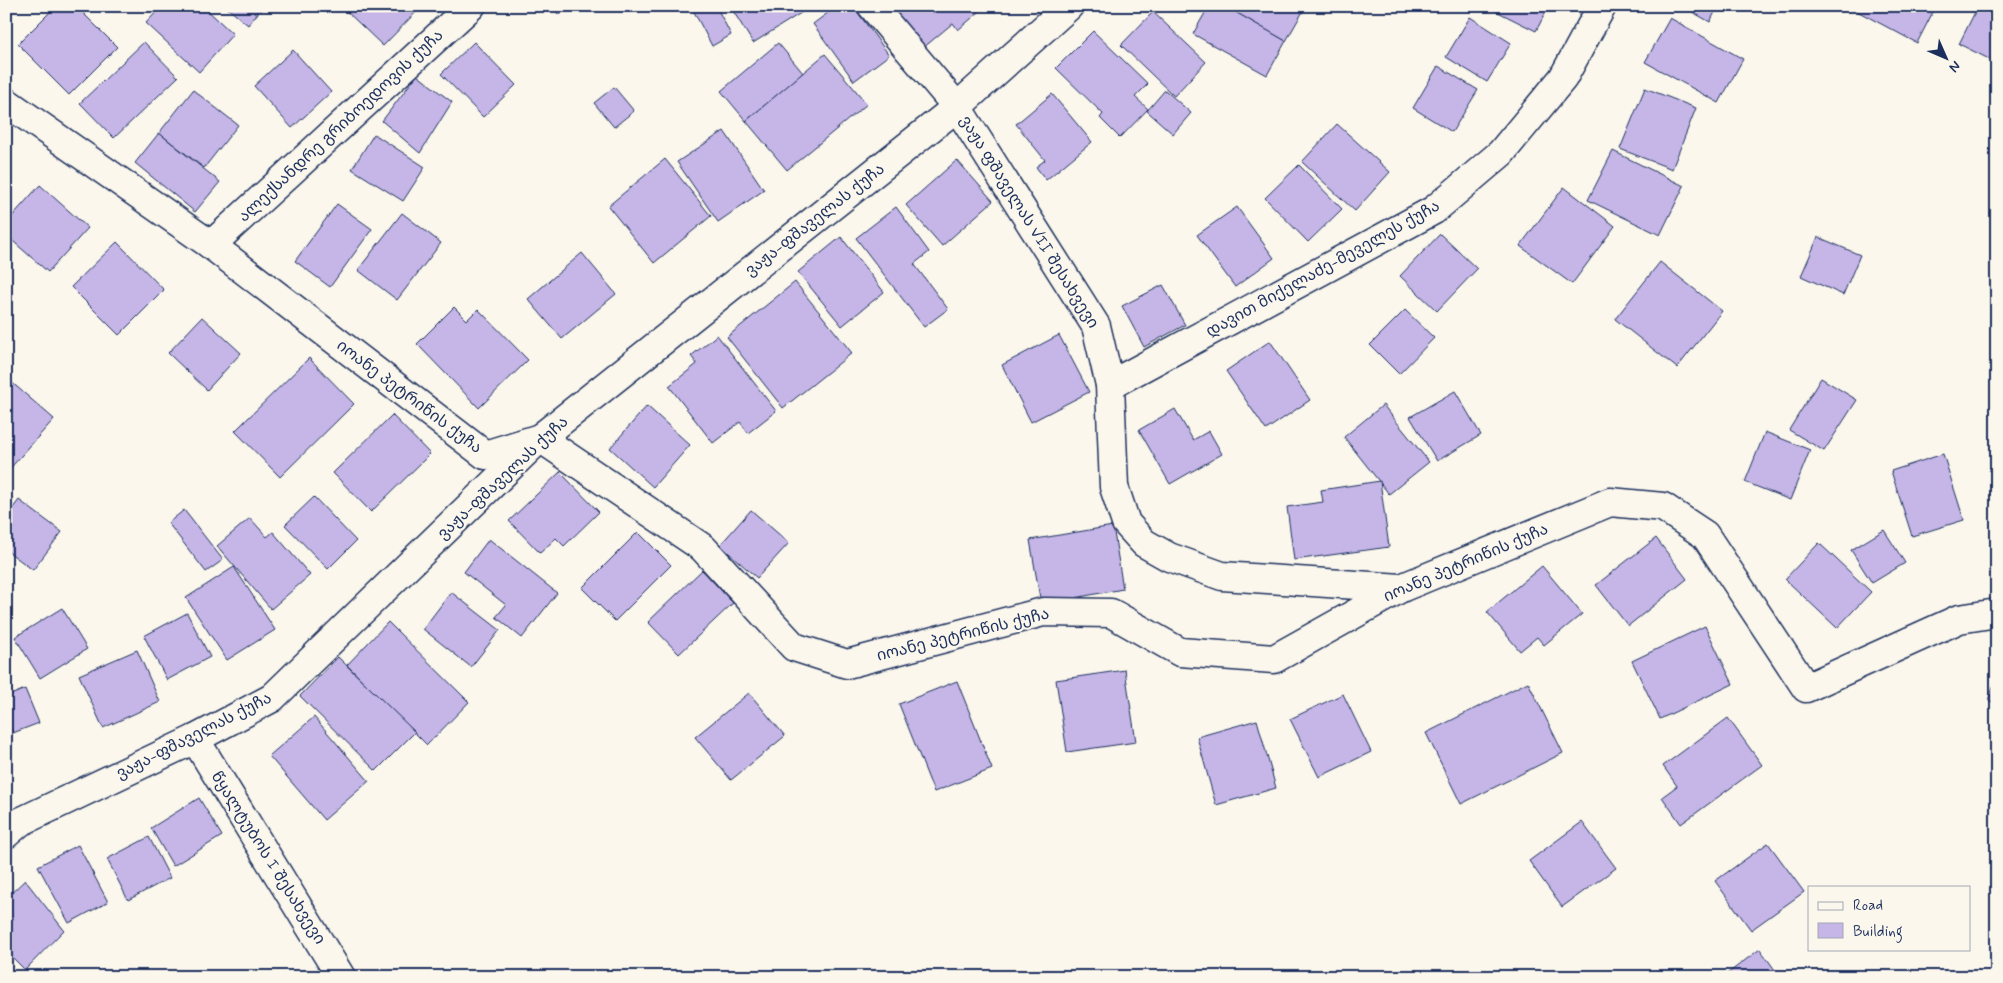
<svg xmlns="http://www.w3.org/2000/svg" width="2003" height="983" font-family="Mynerve,'Noto Sans Georgian',sans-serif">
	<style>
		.building { fill: #c5b6e7; stroke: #1b2f5e }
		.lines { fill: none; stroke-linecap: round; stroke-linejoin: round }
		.street-casing { stroke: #1b2f5e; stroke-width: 31 }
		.street { stroke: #fbf7ec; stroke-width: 28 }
		.labels { text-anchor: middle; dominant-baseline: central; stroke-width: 4; stroke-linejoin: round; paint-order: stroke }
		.street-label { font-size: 16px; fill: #1b2f5e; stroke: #fbf7ec }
	</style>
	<rect width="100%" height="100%" fill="#fbf7ec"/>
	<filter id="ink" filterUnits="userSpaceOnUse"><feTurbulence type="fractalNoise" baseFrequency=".02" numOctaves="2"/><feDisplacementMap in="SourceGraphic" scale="10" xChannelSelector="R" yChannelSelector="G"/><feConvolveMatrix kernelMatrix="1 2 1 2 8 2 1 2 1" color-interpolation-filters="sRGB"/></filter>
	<g filter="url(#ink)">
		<g class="building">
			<polygon points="56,6 76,6 117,47 69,95 18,44"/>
			<polygon points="162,6 203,6 233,34 199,72 146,23"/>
			<polygon points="225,6 264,6 248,25"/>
			<polygon points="341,6 422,6 383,46"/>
			<polygon points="550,6 567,6 559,15"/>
			<polygon points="696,6 716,6 731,35 712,46 692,8"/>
			<polygon points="730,6 812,6 753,43"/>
			<polygon points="837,6 853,6 889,55 854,81 813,24"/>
			<polygon points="887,6 986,6 958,30 953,23 923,48"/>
			<polygon points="1209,6 1225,6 1286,41 1267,75 1193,34"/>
			<polygon points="1225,6 1306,6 1286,41"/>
			<polygon points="1486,6 1549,6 1536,31"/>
			<polygon points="1682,6 1718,6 1710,22"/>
			<polygon points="1857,6 1936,6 1917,43 1855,10"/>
			<polygon points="1978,6 1997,6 1997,63 1959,44"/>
			<polygon points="1153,12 1206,62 1174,96 1121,45"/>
			<polygon points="1470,17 1511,43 1487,82 1446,57"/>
			<polygon points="1670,18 1743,59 1719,103 1645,62"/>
			<polygon points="1093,31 1148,84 1135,97 1148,109 1120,138 1100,118 1103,114 1056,68"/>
			<polygon points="144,42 178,77 114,138 80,103"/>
			<polygon points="474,42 516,85 483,117 441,74"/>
			<polygon points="778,43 803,73 746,121 721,91"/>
			<polygon points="293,50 331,92 292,128 254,86"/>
			<polygon points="825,54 867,104 787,170 746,121"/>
			<polygon points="1438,66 1478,90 1452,132 1413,108"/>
			<polygon points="417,75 452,102 420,153 382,121"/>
			<polygon points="614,87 634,111 614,127 594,103"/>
			<polygon points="1645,88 1696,108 1672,169 1620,149"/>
			<polygon points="193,90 238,125 204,168 159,133"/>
			<polygon points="1165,90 1191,113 1173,134 1147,111"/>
			<polygon points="1052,94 1092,142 1046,180 1036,167 1045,160 1016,124"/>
			<polygon points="1337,124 1390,172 1355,211 1302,162"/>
			<polygon points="724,131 764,190 718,222 677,162"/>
			<polygon points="159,133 220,182 195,212 135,163"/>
			<polygon points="374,134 425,167 403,201 352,169"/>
			<polygon points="1613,151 1684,186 1660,235 1588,200"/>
			<polygon points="665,159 711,216 654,263 608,206"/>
			<polygon points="957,160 993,201 942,246 906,205"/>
			<polygon points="1299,165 1342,209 1308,242 1265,198"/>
			<polygon points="40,185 88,228 48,272 6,235 6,223"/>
			<polygon points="1564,187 1615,226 1572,284 1520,246"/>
			<polygon points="337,204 372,229 330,287 295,261"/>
			<polygon points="896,207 929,252 914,264 948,309 924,327 856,238"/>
			<polygon points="1237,207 1274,258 1235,287 1197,235"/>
			<polygon points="402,213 441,243 397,300 358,270"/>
			<polygon points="1440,234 1477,269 1437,311 1400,276"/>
			<polygon points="841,237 884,292 842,326 798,272"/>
			<polygon points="1818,237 1860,255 1843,295 1801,276"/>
			<polygon points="117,242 164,290 119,335 71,287"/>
			<polygon points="582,253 616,294 562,339 528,299"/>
			<polygon points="1660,262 1722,311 1677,368 1615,319"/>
			<polygon points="795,282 852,353 783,408 727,337"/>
			<polygon points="1163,285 1185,325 1144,347 1122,306"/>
			<polygon points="454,307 467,320 478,309 528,360 479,408 417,344"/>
			<polygon points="1405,310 1434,338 1399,374 1370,345"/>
			<polygon points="202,317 241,353 207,390 168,353"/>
			<polygon points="717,335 776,411 748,433 740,422 713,443 669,386 697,364 691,356"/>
			<polygon points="1059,335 1089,392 1031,422 1002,365"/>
			<polygon points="1270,341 1310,400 1266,430 1226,371"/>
			<polygon points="309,358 354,404 280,477 235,431"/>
			<polygon points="1821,378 1857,400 1824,451 1789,430"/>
			<polygon points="9,380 54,419 6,473 6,383"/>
			<polygon points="1455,391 1481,435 1437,461 1410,417"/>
			<polygon points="1383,405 1429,462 1389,494 1344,437"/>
			<polygon points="647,406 690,445 653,487 610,448"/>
			<polygon points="1175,409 1193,440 1209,431 1222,454 1170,484 1139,430"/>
			<polygon points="392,415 430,454 371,512 333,473"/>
			<polygon points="1765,432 1810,450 1790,500 1745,482"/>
			<polygon points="1943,454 1964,520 1912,536 1891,471"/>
			<polygon points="560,472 599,512 564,546 556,538 540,553 509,521"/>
			<polygon points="1380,481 1389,547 1294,560 1287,507 1323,502 1321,490"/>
			<polygon points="314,497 356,541 328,569 285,525"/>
			<polygon points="19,500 62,532 33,570 6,550 6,517"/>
			<polygon points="184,510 223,560 206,572 168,523"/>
			<polygon points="751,510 789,543 757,578 720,545"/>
			<polygon points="250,518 267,537 273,532 310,575 271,609 217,546"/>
			<polygon points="1113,526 1123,589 1041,604 1030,540"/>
			<polygon points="1884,530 1905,563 1872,583 1851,550"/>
			<polygon points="638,532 671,565 615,621 582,588"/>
			<polygon points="1656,538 1687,579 1628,626 1596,585"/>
			<polygon points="489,539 557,593 522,638 496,617 506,605 464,572"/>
			<polygon points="1819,543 1871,592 1837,628 1785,579"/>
			<polygon points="1542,566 1582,614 1544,645 1537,637 1520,651 1487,612"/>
			<polygon points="234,567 275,630 227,660 186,598"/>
			<polygon points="702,570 733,603 679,654 648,622"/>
			<polygon points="451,592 500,630 471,667 423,629"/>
			<polygon points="62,608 87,649 40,678 15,637"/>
			<polygon points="187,613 210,657 167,680 144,636"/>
			<polygon points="388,622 469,702 427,745 347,665"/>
			<polygon points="1705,626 1733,684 1660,719 1632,661"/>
			<polygon points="137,650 160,702 103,728 79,675"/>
			<polygon points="338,657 415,732 376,771 300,696"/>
			<polygon points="1125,670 1136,742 1067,752 1056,680"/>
			<polygon points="1997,678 1997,704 1988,700"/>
			<polygon points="957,681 992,769 934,792 899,704"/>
			<polygon points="1528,682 1563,753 1461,804 1426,733"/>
			<polygon points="25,689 39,723 13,733 6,716 6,697"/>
			<polygon points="749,693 785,736 731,780 695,737"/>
			<polygon points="1343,694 1371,752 1319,777 1290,719"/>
			<polygon points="314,717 369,781 324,820 269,756"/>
			<polygon points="1728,718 1762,765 1681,824 1662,797 1677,786 1663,766"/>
			<polygon points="1257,720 1276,788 1216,805 1197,737"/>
			<polygon points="199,798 222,836 173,866 151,828"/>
			<polygon points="1582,822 1616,868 1562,907 1529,861"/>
			<polygon points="149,837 170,878 128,900 107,859"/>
			<polygon points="1768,843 1804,892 1751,930 1715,881"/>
			<polygon points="78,845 108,902 69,923 38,866"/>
			<polygon points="25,880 64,930 25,970 6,951 6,898"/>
			<polygon points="1760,949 1780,977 1723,977"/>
		</g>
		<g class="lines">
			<g class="street-casing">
				<g id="street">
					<polyline points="872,6 957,107 1096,326 1110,385 1114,487 1126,523 1144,543 1169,557 1222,576 1401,588"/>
					<polyline points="6,102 211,245 485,455 540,438 703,548 794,647 847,664 1043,612 1111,613 1180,652 1274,659 1401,588 1610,502 1663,507 1705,535 1806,688 1959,619 1997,613"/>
					<polyline points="211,245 471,6"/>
					<polyline points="1110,385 1434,210 1501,153 1563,78 1602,6"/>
					<polyline points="195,739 341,977"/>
					<polyline points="6,834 20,822 195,739 272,698 540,438 957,107 1069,6"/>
				</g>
			</g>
			<use href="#street" class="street"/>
		</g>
	</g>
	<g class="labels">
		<g class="street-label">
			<text transform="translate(341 126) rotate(-43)">ალექსანდრე გრიბოედოვის ქუჩა</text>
			<text transform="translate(815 220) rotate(-38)">ვაჟა-ფშაველას ქუჩა</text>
			<text transform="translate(1029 222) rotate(58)">ვაჟა ფშაველას VII შესახვევი</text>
			<text transform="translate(1323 269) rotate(-29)">დავით მიქელაძე-მეველეს ქუჩა</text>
			<text transform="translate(409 397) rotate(37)">იოანე პეტრიწის ქუჩა</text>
			<text transform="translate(503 478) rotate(-43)">ვაჟა-ფშაველას ქუჩა</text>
			<text transform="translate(1466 563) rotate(-23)">იოანე პეტრიწის ქუჩა</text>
			<text transform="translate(963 635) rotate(-14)">იოანე პეტრიწის ქუჩა</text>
			<text transform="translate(194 736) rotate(-27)">ვაჟა-ფშაველას ქუჩა</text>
			<text transform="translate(268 858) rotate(58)">წყალტუბოს I შესახვევი</text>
		</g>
	</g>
	<rect width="2003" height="983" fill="none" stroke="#fbf7ec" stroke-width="25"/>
	<rect x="12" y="12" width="1978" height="958" fill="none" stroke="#1b2f5e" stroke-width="2" filter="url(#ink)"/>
	<rect x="1808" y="886" width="162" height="65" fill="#fbf7ec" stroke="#a1a7b3"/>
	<rect x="1818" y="902" width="25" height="8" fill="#fbf7ec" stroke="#a1a7b3"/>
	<text x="1853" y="910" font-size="15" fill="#1b2f5e">Road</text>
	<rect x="1818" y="923" width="25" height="15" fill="#c5b6e7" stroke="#a1a7b3"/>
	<text x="1853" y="936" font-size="15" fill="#1b2f5e">Building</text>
	<g transform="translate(1946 58) rotate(135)" stroke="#fbf7ec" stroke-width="4" paint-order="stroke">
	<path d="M0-4L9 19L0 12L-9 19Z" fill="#1b2f5e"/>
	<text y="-8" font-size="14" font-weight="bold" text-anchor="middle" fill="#1b2f5e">N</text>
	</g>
</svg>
